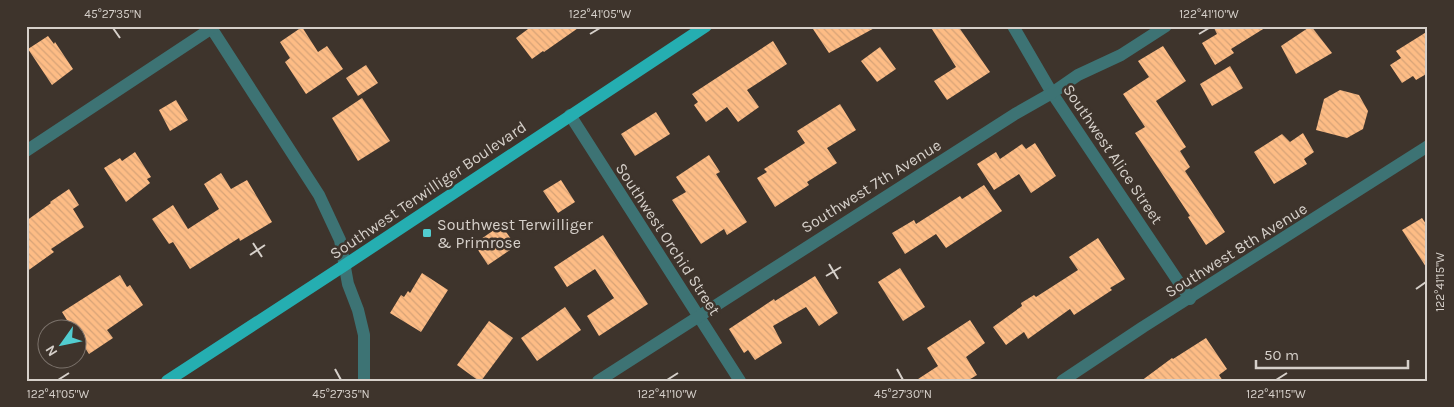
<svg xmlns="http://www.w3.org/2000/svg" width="1454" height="407" font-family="Karla,sans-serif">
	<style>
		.building { fill: url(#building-back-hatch) }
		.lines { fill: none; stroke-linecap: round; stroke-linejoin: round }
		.minor { stroke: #3d7374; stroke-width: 12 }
		.major { stroke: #25aeb1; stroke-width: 12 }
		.ticks { fill: none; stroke: #d6d0ca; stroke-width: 2 }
		.poi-dot { fill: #52cdd0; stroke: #3e342c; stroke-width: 2 }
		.labels { text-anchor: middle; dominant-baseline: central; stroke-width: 5; stroke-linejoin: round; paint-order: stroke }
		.street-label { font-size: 16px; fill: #d6d0ca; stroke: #3e342c }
		.poi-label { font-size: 16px; fill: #d6d0ca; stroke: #3e342c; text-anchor: start }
		.neatline { fill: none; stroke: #d6d0ca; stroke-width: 2 }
		.ticks-label { font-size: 12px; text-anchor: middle; fill: #d6d0ca }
	</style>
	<defs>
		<pattern id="building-back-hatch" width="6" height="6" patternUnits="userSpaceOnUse" patternTransform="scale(1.25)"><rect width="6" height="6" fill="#fdbc85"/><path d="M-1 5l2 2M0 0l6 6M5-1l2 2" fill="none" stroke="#d7a377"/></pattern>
	</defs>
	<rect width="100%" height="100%" fill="#3e342c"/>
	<g class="building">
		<polygon points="532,26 581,26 544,52 543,51 532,59 516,38"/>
		<polygon points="811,26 878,26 829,53"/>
		<polygon points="930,26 958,26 990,72 947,100 934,81 956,67"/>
		<polygon points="1213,26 1268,26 1231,49 1234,53 1215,65 1202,43 1217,34"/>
		<polygon points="1311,26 1332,53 1296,74 1281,46"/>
		<polygon points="302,27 318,52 327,46 343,69 306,94 285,62 290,58 280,42"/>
		<polygon points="1428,31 1428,73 1416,80 1413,76 1402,83 1390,65 1401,58 1396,51"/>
		<polygon points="48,36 54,44 55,42 73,69 52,85 28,49"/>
		<polygon points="773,41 787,64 747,90 759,107 738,122 727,107 706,122 694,105 698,102 692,94"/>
		<polygon points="1163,46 1186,81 1156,101 1186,147 1180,151 1190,167 1185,171 1225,232 1206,245 1188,217 1190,216 1135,133 1145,127 1123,94 1149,77 1138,61"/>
		<polygon points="880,47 896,69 877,82 861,61"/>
		<polygon points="366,65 378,83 358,96 346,78"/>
		<polygon points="1230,66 1243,88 1212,106 1200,84"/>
		<polygon points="1340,90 1359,95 1368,111 1363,129 1347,138 1316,130 1324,99"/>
		<polygon points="362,98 390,141 358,161 332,118"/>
		<polygon points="176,100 188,120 170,131 159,110"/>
		<polygon points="840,104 856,130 827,148 837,163 807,182 809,185 775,207 757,178 767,172 764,169 805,143 797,131"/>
		<polygon points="656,112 670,134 635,156 621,134"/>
		<polygon points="1303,133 1314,152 1304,159 1307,164 1274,184 1254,152 1282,134 1290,142"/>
		<polygon points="1035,143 1056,176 1031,193 1019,174 994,190 977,164 996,152 1000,159 1022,144 1026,149"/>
		<polygon points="135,152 151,177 147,179 150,183 126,202 104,168 120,158 122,161"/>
		<polygon points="709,155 720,172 716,174 747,222 727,235 724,229 701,244 672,200 686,192 676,177"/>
		<polygon points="221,173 231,189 247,180 272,222 240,241 239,238 190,269 173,242 169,244 152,219 173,205 188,229 219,209 204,184"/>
		<polygon points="561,180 575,202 558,213 543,191"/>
		<polygon points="984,185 1002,211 946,248 936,234 905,254 892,233 914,220 916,224 960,196 962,199"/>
		<polygon points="69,189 79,205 73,209 84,227 51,249 54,252 26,272 26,221 51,203 50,202"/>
		<polygon points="1422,218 1428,227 1428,270 1402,230"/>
		<polygon points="501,225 516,246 488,265 474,244"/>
		<polygon points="603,235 648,304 599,336 587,316 614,298 595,269 567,287 554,267"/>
		<polygon points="1098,238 1125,279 1110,288 1112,290 1074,315 1070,309 1028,339 1024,332 1006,345 993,327 1022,306 1021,303 1034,295 1036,297 1078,270 1069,257"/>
		<polygon points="900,268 925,307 903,321 878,282"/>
		<polygon points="422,273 448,290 421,332 390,313 401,295 404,297 408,291 410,293"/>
		<polygon points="120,275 127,287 130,285 143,305 107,330 113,338 89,354 78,337 78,330 73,330 62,312"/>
		<polygon points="815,276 838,313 819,326 806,307 773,326 782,343 755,360 748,350 744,353 729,329 774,299 775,301"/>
		<polygon points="565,307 581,330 537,361 521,338"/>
		<polygon points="970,320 985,343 966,357 977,375 967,381 915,381 938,366 927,348"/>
		<polygon points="489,321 513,338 481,381 479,381 457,365"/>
		<polygon points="1206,338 1227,369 1219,375 1223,381 1141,381 1172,358 1173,359"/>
	</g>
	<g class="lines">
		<g class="minor">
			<polyline points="210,26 319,195 340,240 348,284 358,310 364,335 364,381"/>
			<polyline points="1013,26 1052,93 1190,299"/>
			<polyline points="570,115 740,381"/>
			<polyline points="26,151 212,28"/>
			<polyline points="598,381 1015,114 1052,93 1078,75 1121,55 1166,26"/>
			<polyline points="1062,381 1143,327 1428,146"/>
		</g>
		<polyline class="major" points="167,381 345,265 706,26"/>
	</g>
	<path class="ticks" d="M113,28L120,38M590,34L600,28M1199,34L1209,28M253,243L262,257M250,255L265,245M829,264L838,279M826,276L841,267M1416,289L1426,282M335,369L341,380M897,369L903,380M58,380L69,373M667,380L678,373M1276,380L1287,373"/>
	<rect class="poi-dot" x="422" y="228" width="10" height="10" rx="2.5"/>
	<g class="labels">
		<g class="street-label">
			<text transform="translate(1113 154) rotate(56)">Southwest Alice Street</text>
			<text transform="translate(871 186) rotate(-32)">Southwest 7th Avenue</text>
			<text transform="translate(428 190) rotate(-34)">Southwest Terwilliger Boulevard</text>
			<text transform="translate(668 239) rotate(57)">Southwest Orchid Street</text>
			<text transform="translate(1236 250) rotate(-32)">Southwest 8th Avenue</text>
		</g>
		<g class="poi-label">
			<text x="437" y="224">Southwest Terwilliger<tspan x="437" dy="18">&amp; Primrose</tspan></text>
		</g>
	</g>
	<rect width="1454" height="407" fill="none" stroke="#3e342c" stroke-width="55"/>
	<g transform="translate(62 344) rotate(237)"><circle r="24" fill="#3e342c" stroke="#7b726b"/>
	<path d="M0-4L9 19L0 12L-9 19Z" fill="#52cdd0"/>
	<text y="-8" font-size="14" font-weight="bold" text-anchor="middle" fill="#d6d0ca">N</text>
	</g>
	<path d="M1256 360v8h152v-8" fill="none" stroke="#d6d0ca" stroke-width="2.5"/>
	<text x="1264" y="360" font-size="15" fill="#d6d0ca" stroke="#3e342c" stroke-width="4" paint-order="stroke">50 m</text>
	<rect x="28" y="28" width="1398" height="352" class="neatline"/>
	<g class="ticks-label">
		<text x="113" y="18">45°27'35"N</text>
		<text x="600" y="18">122°41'05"W</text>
		<text x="1209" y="18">122°41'10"W</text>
		<text transform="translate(1440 282) rotate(-90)" y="4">122°41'15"W</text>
		<text x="58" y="398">122°41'05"W</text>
		<text x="341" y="398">45°27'35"N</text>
		<text x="667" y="398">122°41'10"W</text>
		<text x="903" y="398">45°27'30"N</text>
		<text x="1276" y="398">122°41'15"W</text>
	</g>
</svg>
